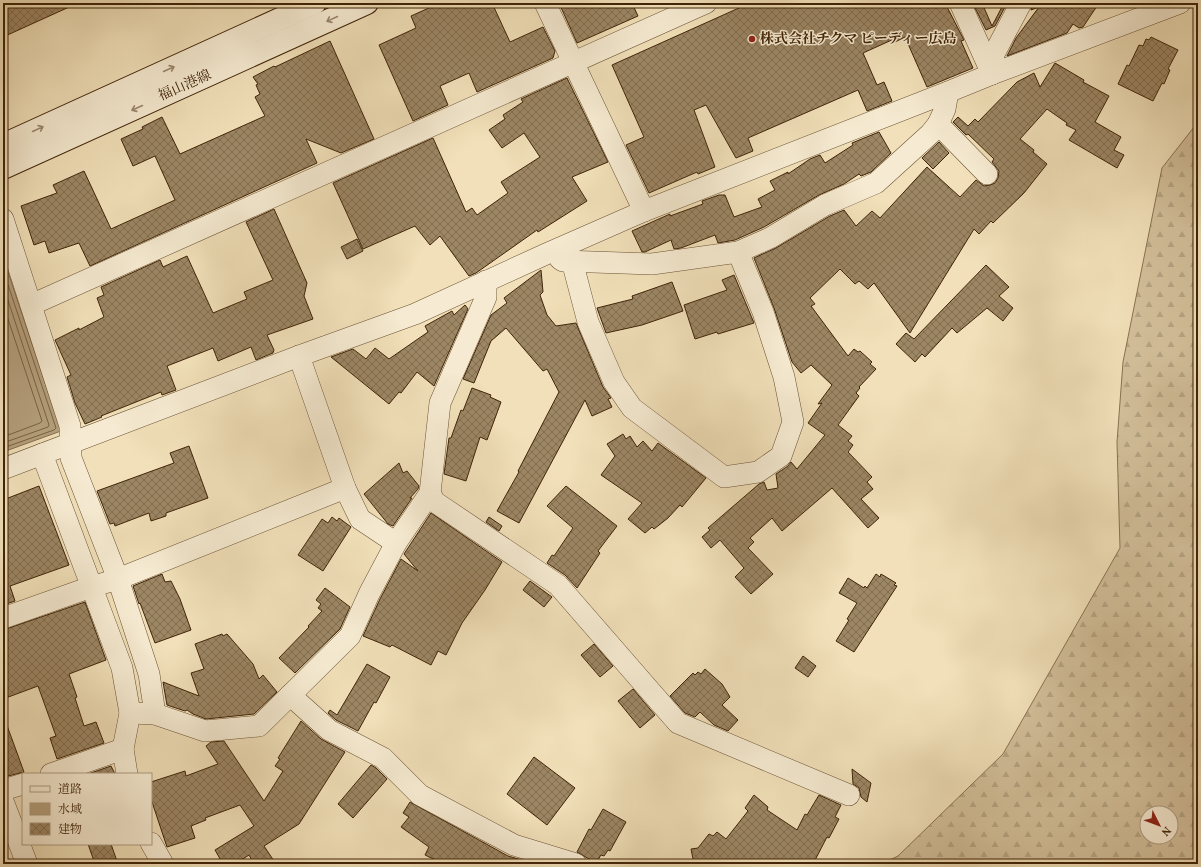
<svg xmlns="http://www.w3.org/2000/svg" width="1201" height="867" font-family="Vollkorn,'Noto Serif JP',serif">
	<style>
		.forest { fill: url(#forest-firs); stroke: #8a7252; fill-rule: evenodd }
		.water { fill: #b5a07d; stroke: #866e4e }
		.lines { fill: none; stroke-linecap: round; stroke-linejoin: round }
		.shore { stroke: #7a6242; stroke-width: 1 }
		.building { fill: url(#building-cross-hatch); stroke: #402408 }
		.minor-casing { stroke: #6c5334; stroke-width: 22 }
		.secondary-casing { stroke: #402408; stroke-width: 24 }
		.minor { stroke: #f6ebd2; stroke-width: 21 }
		.secondary { stroke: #f6ebd2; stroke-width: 22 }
		.oneway { stroke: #9b886d }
		.poi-dot { fill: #8f2418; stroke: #f6ebd2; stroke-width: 1.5 }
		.labels { text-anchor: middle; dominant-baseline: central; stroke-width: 3; stroke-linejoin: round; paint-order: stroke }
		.poi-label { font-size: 14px; font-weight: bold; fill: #402408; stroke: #f6ebd2; text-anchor: start }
		.street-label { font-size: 14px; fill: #402408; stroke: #f6ebd2 }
	</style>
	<defs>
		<pattern id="forest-firs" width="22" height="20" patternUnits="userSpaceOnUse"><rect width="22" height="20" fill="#d3c09b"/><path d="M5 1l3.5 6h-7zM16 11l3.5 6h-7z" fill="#b6a584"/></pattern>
		<pattern id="building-cross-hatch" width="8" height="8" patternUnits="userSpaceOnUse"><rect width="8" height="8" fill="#9c8664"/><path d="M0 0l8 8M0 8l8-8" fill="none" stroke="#816d50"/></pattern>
	</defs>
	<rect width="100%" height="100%" fill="#f1e0b9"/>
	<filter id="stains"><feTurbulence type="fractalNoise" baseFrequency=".005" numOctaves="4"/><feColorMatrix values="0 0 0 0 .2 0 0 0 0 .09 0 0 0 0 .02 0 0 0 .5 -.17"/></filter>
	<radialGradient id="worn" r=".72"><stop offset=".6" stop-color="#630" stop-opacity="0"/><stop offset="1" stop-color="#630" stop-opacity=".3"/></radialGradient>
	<path class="forest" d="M1198,122V864H882L898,856L1003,754L1120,548L1117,442L1123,362L1162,168ZM1147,813H1171V837H1147Z"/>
	<polygon class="water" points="3,257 61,431 3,452"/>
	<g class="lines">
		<g class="shore">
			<polyline points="3,270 56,428 54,430 3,448"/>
			<polyline points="3,285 49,425 48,427 3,443"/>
			<polyline points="3,304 42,421 40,423 3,437"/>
		</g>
	</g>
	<g class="building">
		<polygon points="3,3 78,3 3,37"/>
		<polygon points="440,3 492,3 510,42 543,27 555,51 553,58 477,92 469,73 440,86 448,105 413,121 379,45 416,28 411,16"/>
		<polygon points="559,3 632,3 638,16 577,43"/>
		<polygon points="750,3 945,3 964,40 961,41 973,68 927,87 905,37 895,42 894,39 863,53 877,85 884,82 892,101 867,111 858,90 748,138 753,151 736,158 706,105 694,110 715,167 698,174 697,172 649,193 626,145 644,137 612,65"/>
		<polygon points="975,3 982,3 992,26 1004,3 1007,3 995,26 986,30 973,4"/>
		<polygon points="1033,3 1099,3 1083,27 1079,28 1073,24 1067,33 1007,56 1016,38 1039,7 1031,10"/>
		<polygon points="1151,37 1178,50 1168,69 1170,70 1164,84 1162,83 1153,101 1118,84 1127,65 1129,66 1139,45 1143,46 1146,39 1149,40"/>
		<polygon points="330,41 374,139 341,153 306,139 317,163 90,266 79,243 49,253 45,241 34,245 21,206 57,193 53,185 84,171 111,229 175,200 155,156 133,166 121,139 143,129 142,127 162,117 180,154 265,116 255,97 260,94 256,85 258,84 253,77 274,66 275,67"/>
		<polygon points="1055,63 1084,80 1083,82 1109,96 1095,122 1121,137 1114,150 1124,155 1117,168 1069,140 1076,130 1066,125 1067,123 1047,109 1020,139 1034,150 1033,152 1047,164 1024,193 993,223 991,221 979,234 974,229 910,333 874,283 868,289 859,281 855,284 840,269 810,298 815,304 811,306 848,356 854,349 858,352 860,351 872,362 870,364 876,369 859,387 860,388 856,393 859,396 838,425 852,436 848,441 853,445 848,452 872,477 867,482 873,489 861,499 879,518 868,528 832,488 782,531 772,518 750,538 754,542 748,548 773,574 751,594 735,577 744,568 720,540 711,548 702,537 710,530 708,528 759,484 764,482 767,490 778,488 776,474 788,466 791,462 797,469 825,435 808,423 822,403 818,404 832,385 811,365 801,373 792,362 774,308 754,258 776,248 830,216 844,210 856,226 872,211 880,218 927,167 960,197 976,180 984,186 990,185 995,183 998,178 999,171 992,162 994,159 968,134 966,135 953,122 958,117 968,126 975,119 978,122 1017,82 1034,73 1040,87"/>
		<polygon points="567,78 608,162 572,177 587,201 538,232 537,230 476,273 469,276 440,236 430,245 415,226 363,249 333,183 433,138 466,212 472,208 477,215 508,193 501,182 540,157 524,133 502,148 489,130 505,119 503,115 523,102 521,99"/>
		<polygon points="879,132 891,153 871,172 861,176 859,174 844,184 819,195 764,227 735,240 718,243 715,235 681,248 674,249 671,240 645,252 642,252 632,231 670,214 670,216 703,204 702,201 719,195 725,195 734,217 762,207 758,199 775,190 770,181 788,172 788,174 810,159 820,155 825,163 853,145 852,143"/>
		<polygon points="939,142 949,153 933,169 922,158"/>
		<polygon points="274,209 307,283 304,296 313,319 267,335 274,350 273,353 256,360 251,347 218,361 213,348 167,366 176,390 162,395 161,392 101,416 102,417 85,424 75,403 67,377 71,375 55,340 79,328 79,330 104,317 97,298 104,295 101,287 160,260 163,267 187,256 213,313 247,299 244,292 273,280 246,222"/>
		<polygon points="357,239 363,251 347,259 341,247"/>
		<polygon points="986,265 1009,287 999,296 1013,308 1003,321 987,308 957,333 952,328 925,357 922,354 915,362 896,344 906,333 914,339"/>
		<polygon points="541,270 543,292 540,295 547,315 556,326 576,323 603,387 611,398 608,399 612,407 592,416 585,400 519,523 497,511 519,472 518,471 559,392 547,369 543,371 506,328 491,341 474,383 463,379 491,315 507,303 504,298"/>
		<polygon points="734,275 754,323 718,334 717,332 695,339 684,305 727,290 722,280"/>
		<polygon points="672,282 683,311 642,325 606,333 597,308 633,299 632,296"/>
		<polygon points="465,305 468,309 434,386 417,372 401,393 399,392 389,404 331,357 353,349 366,359 375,348 389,359 428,332 425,326 452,311 454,315"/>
		<polygon points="472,388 491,395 490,397 501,402 487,440 480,437 466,481 444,474 449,438 451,438 461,410 463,411"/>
		<polygon points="623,434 626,439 630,436 637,447 643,441 652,451 658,443 706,478 682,507 680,505 668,518 654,529 652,527 645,533 628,519 642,503 601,475 615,456 607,444"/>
		<polygon points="189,446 208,498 166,513 166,516 151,521 149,513 115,526 114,523 110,524 97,491 174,463 170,453"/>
		<polygon points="399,463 403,473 407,471 419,486 418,489 410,498 412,498 393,526 388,524 364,494"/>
		<polygon points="39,486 69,565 10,586 15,601 3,605 3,500"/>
		<polygon points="566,486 617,526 598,551 600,553 577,588 565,575 547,563 552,555 554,556 573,528 547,506"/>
		<polygon points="431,513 502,562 485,590 462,623 446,655 438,651 431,665 392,645 390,647 363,636 380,599 401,559 418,571 404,554"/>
		<polygon points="332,517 337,521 339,518 351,527 323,571 298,555 322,519 328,523"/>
		<polygon points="489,517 502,526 499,531 486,522"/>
		<polygon points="162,574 165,582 171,581 180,599 191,630 155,643 140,603 139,604 133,586"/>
		<polygon points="876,574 880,577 881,574 896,583 894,585 897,586 854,652 836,641 849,620 847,619 857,603 839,593 848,578 864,588 865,586 867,588"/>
		<polygon points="530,581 552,597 544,607 523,590"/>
		<polygon points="325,588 350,607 340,629 295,673 279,658 309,627 308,626 322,611 318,608 321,604 316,600"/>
		<polygon points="85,602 106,660 69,674 77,697 75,698 84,726 96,722 104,743 57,759 50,738 56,736 38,686 3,699 3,630"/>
		<polygon points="222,634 223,636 227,634 253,664 259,679 263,675 277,692 254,714 206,719 193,714 187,710 185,711 167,705 163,682 199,696 191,673 204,669 195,644"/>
		<polygon points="594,644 613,666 600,677 581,655"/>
		<polygon points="803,656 816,666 808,677 795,668"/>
		<polygon points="367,664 390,677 376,703 374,702 358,731 336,720 328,713 330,710 337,715"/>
		<polygon points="705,669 722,684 730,697 722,705 738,720 728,731 714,725 700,712 695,717 685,713 670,696 693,673 695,675 698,672 701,674"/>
		<polygon points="633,689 655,715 640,728 618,701"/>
		<polygon points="3,720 5,720 24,772 4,777 3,773"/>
		<polygon points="301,721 321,739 345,752 299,824 264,846 276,864 254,864 249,855 235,864 223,864 215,850 254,826 240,805 205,818 206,820 191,826 195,838 167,847 151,799 151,782 185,771 186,776 218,764 206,746 211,742 224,741 264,801 283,771 275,766 280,759 278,758"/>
		<polygon points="534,757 575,788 547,825 507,794"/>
		<polygon points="371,765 376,768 387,779 353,818 338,804"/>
		<polygon points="111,766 115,774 88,774"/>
		<polygon points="852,769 871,783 867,802 861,797 859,788 853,784"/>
		<polygon points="754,795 768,807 767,810 797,830 805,814 807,815 819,795 841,805 835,817 839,819 829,838 827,837 813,864 694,864 691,849 698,848 709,834 713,836 717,832 726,839 748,811 745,808"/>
		<polygon points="410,802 508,856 535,864 444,864 425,855 429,847 401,827 409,817 403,813"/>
		<polygon points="603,809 626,822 610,851 608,850 604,856 601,855 596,863 577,852 589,829 591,830"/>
		<polygon points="88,844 111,844 118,864 95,864"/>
	</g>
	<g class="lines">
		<g class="minor-casing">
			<g id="minor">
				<polyline points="545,3 644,211"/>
				<polyline points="960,3 992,74"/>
				<polyline points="992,74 994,54 1021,3"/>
				<polyline points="938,124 987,174"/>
				<polyline points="3,219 70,426 71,458 118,579 149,674 155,714"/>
				<polyline points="560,259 563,261 652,264 738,252 770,238 825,205 876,183 930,134 938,124 945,109 948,92"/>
				<polyline points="572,261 588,322 614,382 632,408 724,477 758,472 781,456 793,422 784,377 763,312 738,252"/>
				<polyline points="31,305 706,3"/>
				<polyline points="299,356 345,488 360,519 396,543"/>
				<polyline points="42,454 122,668 130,713 123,749 127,774"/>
				<polyline points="3,469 299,356 415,314 546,254 644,211 948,92 992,74 1180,3"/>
				<polyline points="430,493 435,502 558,585 678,723 849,795"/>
				<polyline points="3,618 91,587 118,579 345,488"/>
				<polyline points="290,695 329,730 383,758 420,795 514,845 576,864"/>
				<polyline points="130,713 155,714 205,731 259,726 350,636 369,594 396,543 430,493 440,403 486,297 486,281"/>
				<polyline points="51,774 123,749"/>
				<polyline points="3,790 23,784"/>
				<polyline points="3,801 27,864"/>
				<polyline points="151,843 163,864"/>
			</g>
		</g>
		<g class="secondary-casing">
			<g id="secondary">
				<polyline points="3,145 315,3"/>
				<polyline points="3,168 367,3"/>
			</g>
		</g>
		<use href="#minor" class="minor"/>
		<use href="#secondary" class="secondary"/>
	</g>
	<defs><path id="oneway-shaft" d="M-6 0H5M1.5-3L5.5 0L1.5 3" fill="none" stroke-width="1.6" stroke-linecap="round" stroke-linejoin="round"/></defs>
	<g class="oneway">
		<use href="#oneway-shaft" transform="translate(332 19) rotate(155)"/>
		<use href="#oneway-shaft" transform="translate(169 69) rotate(-24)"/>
		<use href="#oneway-shaft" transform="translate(137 108) rotate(156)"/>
		<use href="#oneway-shaft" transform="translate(38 129) rotate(-25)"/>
	</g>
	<circle class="poi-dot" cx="752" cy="39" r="4"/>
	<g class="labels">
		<g class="poi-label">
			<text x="760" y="39">株式会社チクマ ピーディー広島</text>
		</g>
		<g class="street-label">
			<text transform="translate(185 86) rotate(-24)">福山港線</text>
		</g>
	</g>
	<rect width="1201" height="867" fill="none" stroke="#f1e0b9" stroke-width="16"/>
	<rect x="4" y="4" width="1193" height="859" fill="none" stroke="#402408" stroke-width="2"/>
	<rect x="8" y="8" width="1185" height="851" fill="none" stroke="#402408"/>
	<rect x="22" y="773" width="130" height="72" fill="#f6ebd2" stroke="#ad9b81"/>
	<rect x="30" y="786" width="20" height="6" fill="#f6ebd2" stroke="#ad9b81"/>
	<text x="58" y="793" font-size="12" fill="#402408">道路</text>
	<rect x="30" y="803" width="20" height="12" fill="#b5a07d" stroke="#ad9b81"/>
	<text x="58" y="813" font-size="12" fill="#402408">水域</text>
	<rect x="30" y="823" width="20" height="12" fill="url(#building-cross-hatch)" stroke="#ad9b81"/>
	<text x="58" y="833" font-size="12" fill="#402408">建物</text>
	<g transform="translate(1159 825) rotate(132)"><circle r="19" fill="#f6ebd2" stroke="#ad9b81"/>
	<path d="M0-3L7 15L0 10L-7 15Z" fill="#8f2418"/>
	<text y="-6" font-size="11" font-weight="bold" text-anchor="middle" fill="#402408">N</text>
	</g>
	<rect width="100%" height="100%" filter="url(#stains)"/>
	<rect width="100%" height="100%" fill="url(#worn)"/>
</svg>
